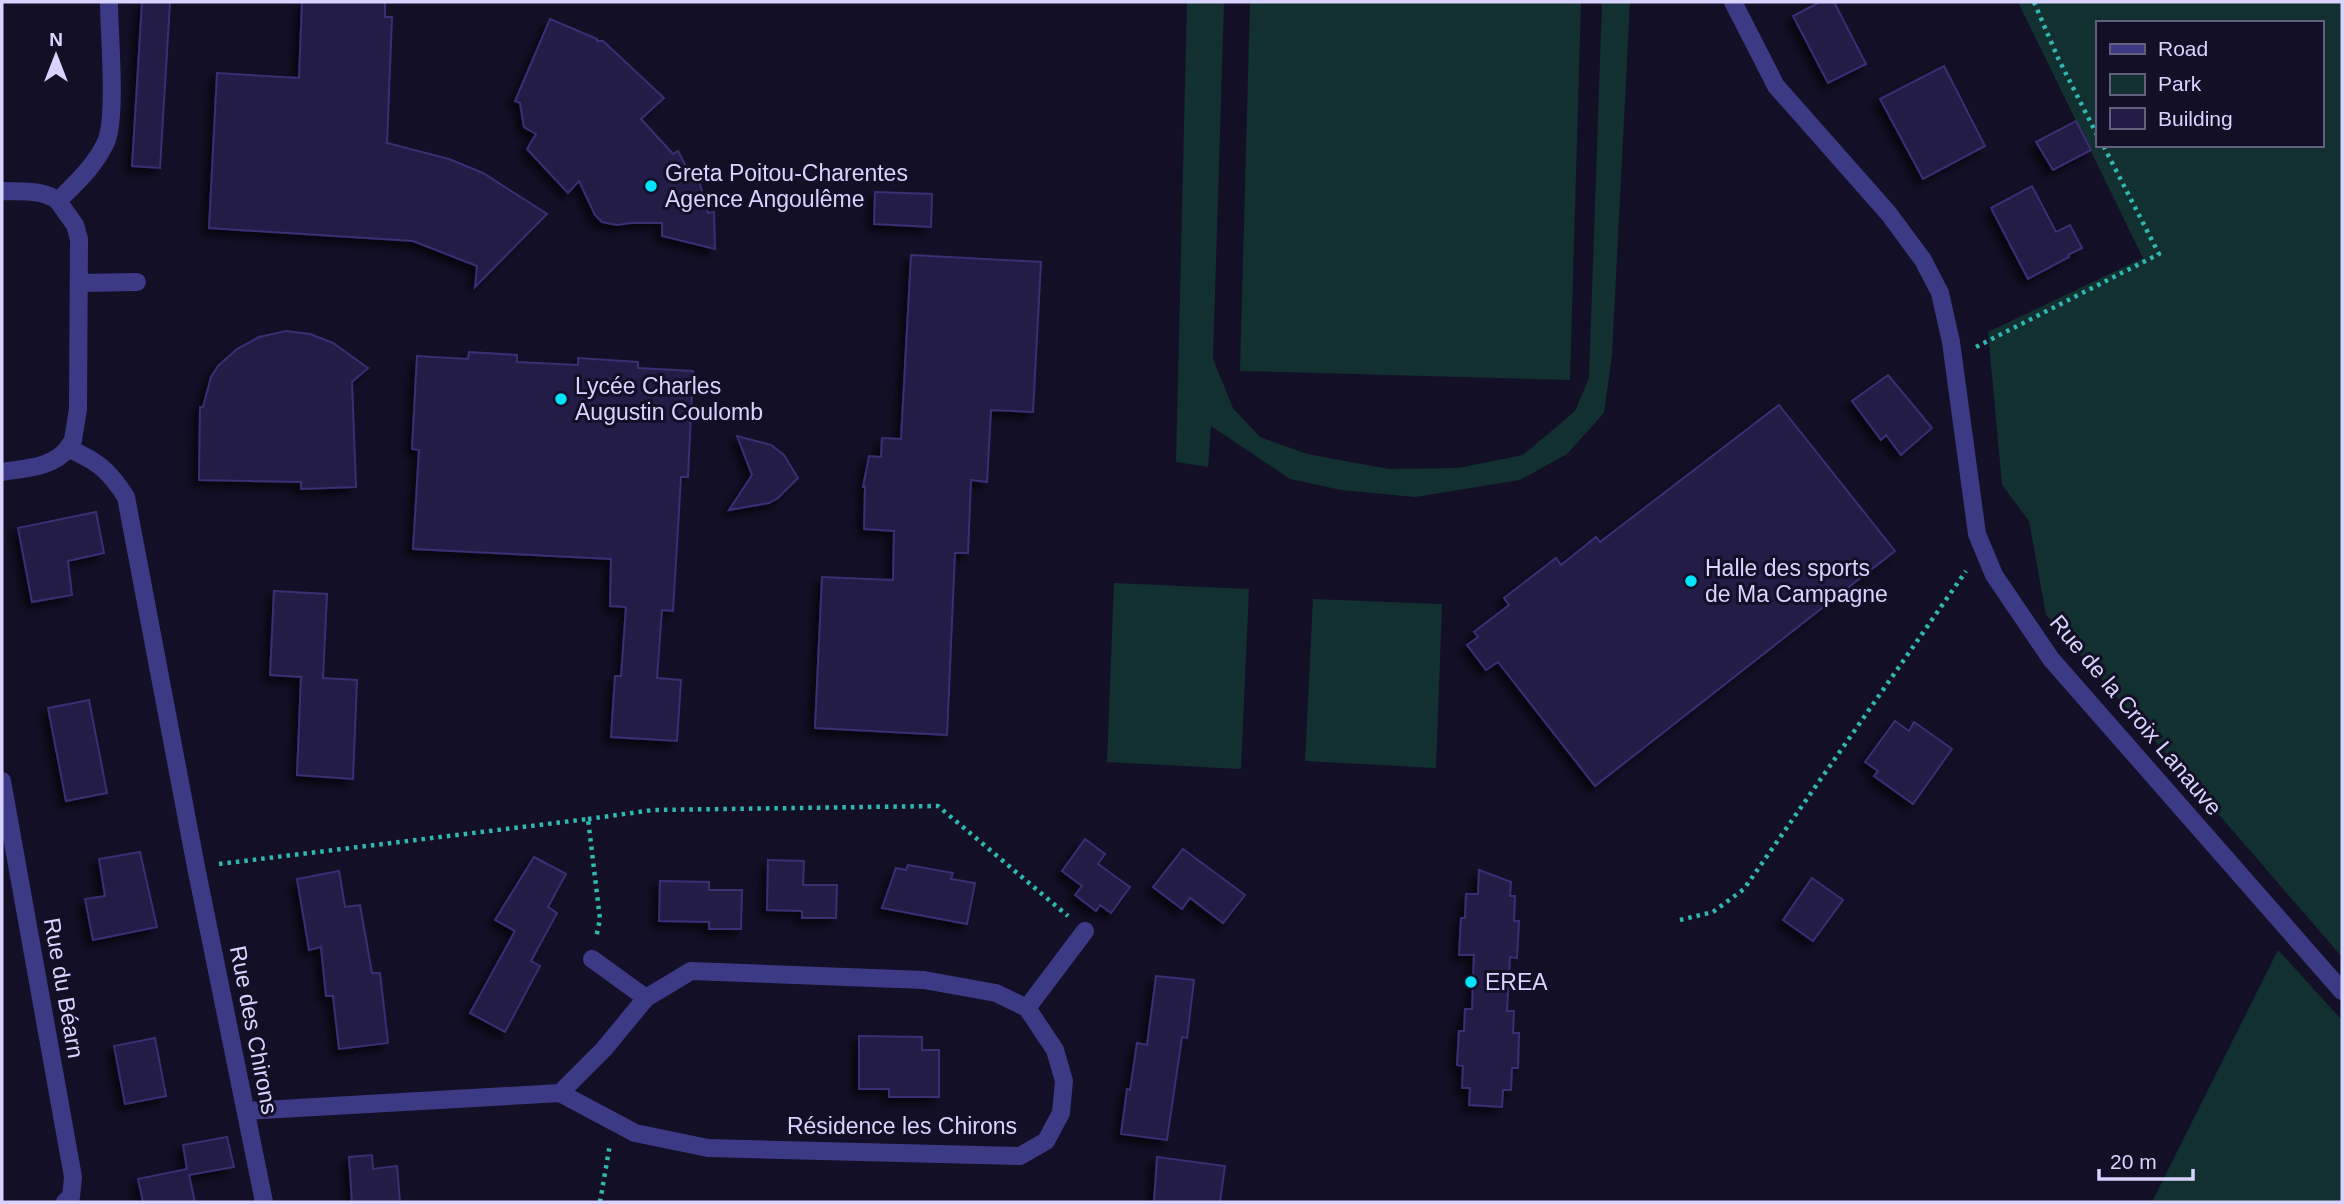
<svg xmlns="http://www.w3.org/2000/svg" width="2344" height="1204" font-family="Helvetica,sans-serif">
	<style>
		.green { fill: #12302f; fill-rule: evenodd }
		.building { fill: #241b47; stroke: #3b2d73; stroke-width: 2; filter: url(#shadow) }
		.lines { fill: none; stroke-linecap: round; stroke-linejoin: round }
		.path { stroke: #2fb8b0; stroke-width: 4.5; stroke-dasharray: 3.5 5; stroke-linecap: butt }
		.lane { stroke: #3d3a85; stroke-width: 18 }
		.street { stroke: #3d3a85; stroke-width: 18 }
		.poi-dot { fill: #00e5ff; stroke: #130f26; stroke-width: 2.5 }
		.labels { text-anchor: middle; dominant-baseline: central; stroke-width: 6; stroke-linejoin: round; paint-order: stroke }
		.poi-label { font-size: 23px; fill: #d9d4ff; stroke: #130f26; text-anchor: start }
		.street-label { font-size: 23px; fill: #d9d4ff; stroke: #130f26 }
	</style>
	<defs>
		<filter id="shadow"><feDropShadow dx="-6" dy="6" stdDeviation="3.5" flood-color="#0009"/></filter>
	</defs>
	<rect width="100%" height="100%" fill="#130f26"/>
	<g class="green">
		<polygon points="1187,2 1224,2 1213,359 1233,408 1260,437 1307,454 1389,469 1458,468 1523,455 1575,411 1589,378 1602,2 1630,2 1612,355 1604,413 1567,454 1520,480 1415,497 1341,490 1290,479 1211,426 1208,467 1176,462"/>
		<polygon points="1250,2 1581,2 1570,380 1240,371"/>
		<path d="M2018,2H2342V957L2046,615L2029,521L2002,485L1988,332L2143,258ZM2097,23H2321V145H2097Z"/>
		<polygon points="1114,583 1249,589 1241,769 1107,762"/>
		<polygon points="1313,599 1442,604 1436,768 1305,761"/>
		<polygon points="2278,950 2342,1020 2342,1202 2152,1202"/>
	</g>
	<g class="building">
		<polygon points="142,2 170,2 160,168 132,166"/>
		<polygon points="302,2 385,2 385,17 392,17 387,143 449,159 483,173 547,214 475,287 477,266 413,241 209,228 217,73 299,78"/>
		<polygon points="1820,2 1834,2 1866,64 1828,83 1793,16"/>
		<polygon points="550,19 597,39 597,41 603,41 664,98 641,119 673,154 678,151 694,182 699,180 708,213 714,212 715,249 662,236 662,223 631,223 617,225 602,222 595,215 579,181 568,193 527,149 536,134 524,127 520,103 515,101"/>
		<polygon points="1944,66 1985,146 1923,179 1880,99"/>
		<polygon points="2076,121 2091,150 2053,170 2036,142"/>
		<polygon points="2032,186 2056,232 2070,225 2082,248 2068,255 2069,257 2028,279 1991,208"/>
		<polygon points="875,192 932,194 931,227 874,224"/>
		<polygon points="911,255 1041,262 1033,412 991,410 987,482 971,480 968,553 955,553 947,735 815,728 822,577 893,580 894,531 864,529 865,487 863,487 869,456 881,457 882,438 901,439"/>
		<polygon points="286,331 310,334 333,343 368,368 352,382 356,487 301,489 301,482 199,480 200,407 203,407 211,377 218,366 237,349 259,337"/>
		<polygon points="469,352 517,355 517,362 578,365 578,358 638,362 638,368 693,371 688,477 681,477 673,611 662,610 657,678 681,680 677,741 611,737 615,676 621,676 626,607 610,606 611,559 413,549 419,450 412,449 417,356 468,359"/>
		<polygon points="1888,375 1932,428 1901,455 1886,435 1881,440 1852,401"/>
		<polygon points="1779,405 1895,551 1595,786 1498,662 1486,670 1467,645 1478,637 1474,632 1509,605 1504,598 1556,558 1561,565 1596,537 1600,542"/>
		<polygon points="737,436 771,445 784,455 798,478 778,498 769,503 729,510 752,475"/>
		<polygon points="96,512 104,553 68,561 72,595 32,602 18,528"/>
		<polygon points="274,591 327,594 323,678 357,680 353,779 297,775 301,677 270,675"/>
		<polygon points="89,700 107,793 66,801 48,708"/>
		<polygon points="1895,721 1909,731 1914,722 1952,749 1913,804 1874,776 1878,771 1865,762"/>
		<polygon points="1085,839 1105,854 1098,864 1130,887 1111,913 1100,905 1096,911 1075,895 1082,886 1062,871"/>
		<polygon points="1183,849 1245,895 1223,923 1190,898 1182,909 1153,887"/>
		<polygon points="140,852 157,927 93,940 85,899 105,896 99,859"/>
		<polygon points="534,857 566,874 548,907 557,913 531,961 540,966 505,1032 470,1013 515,931 495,920"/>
		<polygon points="768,860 804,861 803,885 837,885 836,918 802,918 802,911 767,910"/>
		<polygon points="908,865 953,873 951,879 975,883 967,924 882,908 896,868 906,870"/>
		<polygon points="1479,870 1511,882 1510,896 1515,896 1514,921 1519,921 1517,958 1510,957 1507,1011 1514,1011 1513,1033 1519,1033 1518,1068 1512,1068 1511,1090 1503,1090 1502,1107 1469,1105 1470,1088 1462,1088 1463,1066 1457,1065 1459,1031 1464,1031 1465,1009 1472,1009 1474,955 1459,955 1461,918 1465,918 1466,894 1478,894"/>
		<polygon points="339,871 345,907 360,905 372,973 380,973 388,1043 339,1049 333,996 326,996 321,947 309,950 297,879"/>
		<polygon points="1812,878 1843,900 1813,941 1783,920"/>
		<polygon points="660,881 709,882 709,890 742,890 741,929 709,929 709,922 659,921"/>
		<polygon points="1156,976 1194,980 1187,1038 1182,1037 1167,1140 1121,1134 1127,1089 1130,1090 1137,1043 1147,1045"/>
		<polygon points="859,1036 922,1037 922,1050 939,1050 939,1097 889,1097 889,1089 859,1089"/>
		<polygon points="155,1038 166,1096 125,1104 114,1046"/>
		<polygon points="227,1137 234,1167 189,1175 195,1202 143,1202 138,1179 187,1169 183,1145"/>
		<polygon points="372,1155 373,1169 397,1166 400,1202 352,1202 349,1157"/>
		<polygon points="1157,1157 1225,1166 1220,1202 1154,1202"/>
	</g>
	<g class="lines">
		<g class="path">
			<polyline points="2034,2 2058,58 2097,135"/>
			<polyline points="1976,347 2159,254 2103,145"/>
			<polyline points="588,819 653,810 938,806 1068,916"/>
			<polyline points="219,864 588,819 600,919 596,938"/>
			<polyline points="1680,920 1713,912 1744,889 1966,571"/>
			<polyline points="600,1202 610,1144"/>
		</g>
		<g class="lane">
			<polyline points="58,201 75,225 79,239 78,409 73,440 68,448"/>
			<polyline points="79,283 137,282"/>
		</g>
		<g class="street">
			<polyline points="1733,2 1776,86 1889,214 1923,260 1940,293 1951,342 1977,534 1994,575 2051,659 2342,991"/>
			<path d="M2,191C21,192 43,189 58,201C76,183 95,166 106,142C117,116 109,34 109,2"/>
			<path d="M2,472C25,468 53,468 68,448C98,462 108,469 126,497L196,867L264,1202"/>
			<polyline points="2,781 73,1177 71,1197 65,1202"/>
			<polyline points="592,959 646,998"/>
			<polyline points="1027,1008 1085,931"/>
			<polyline points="246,1111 560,1093 635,1133 708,1148 1020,1156 1046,1141 1061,1113 1064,1081 1055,1050 1027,1008 996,993 924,980 691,971 646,998 604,1049 560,1093"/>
		</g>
	</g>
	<g class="poi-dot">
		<circle cx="651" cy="186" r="7"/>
		<circle cx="561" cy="399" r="7"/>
		<circle cx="1691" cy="581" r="7"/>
		<circle cx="1471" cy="982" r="7"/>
	</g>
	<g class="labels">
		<g class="poi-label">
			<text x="665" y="173">Greta Poitou-Charentes<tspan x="665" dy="26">Agence Angoulême</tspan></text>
			<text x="575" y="386">Lycée Charles<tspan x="575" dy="26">Augustin Coulomb</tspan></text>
			<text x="1705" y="568">Halle des sports<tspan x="1705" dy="26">de Ma Campagne</tspan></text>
			<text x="1485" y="982">EREA</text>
		</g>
		<g class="street-label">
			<text transform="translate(2136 715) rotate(50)">Rue de la Croix Lanauve</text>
			<text transform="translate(64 988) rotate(80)">Rue du Béarn</text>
			<text transform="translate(254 1030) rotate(79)">Rue des Chirons</text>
			<text x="902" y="1126">Résidence les Chirons</text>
		</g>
	</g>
	<rect width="2344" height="1204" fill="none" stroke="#d9d4ff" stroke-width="7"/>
	<rect x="2096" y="21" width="228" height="126" fill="#130f26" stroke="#625e7d" stroke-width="2"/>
	<rect x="2110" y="44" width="35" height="10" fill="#3d3a85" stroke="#625e7d" stroke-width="2"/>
	<text x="2158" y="56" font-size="21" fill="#d9d4ff">Road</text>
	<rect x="2110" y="74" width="35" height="21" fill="#12302f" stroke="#625e7d" stroke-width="2"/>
	<text x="2158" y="91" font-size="21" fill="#d9d4ff">Park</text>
	<rect x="2110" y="108" width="35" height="21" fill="#241b47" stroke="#625e7d" stroke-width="2"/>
	<text x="2158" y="126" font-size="21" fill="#d9d4ff">Building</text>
	<g transform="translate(56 56)" stroke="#130f26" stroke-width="5" paint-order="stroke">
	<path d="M0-5L12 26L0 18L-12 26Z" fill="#d9d4ff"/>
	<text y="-10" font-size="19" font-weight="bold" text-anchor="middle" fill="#d9d4ff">N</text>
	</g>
	<path d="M2099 1169v10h94v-10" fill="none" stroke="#d9d4ff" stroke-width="3.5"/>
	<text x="2110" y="1169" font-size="21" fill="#d9d4ff" stroke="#130f26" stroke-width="5" paint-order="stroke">20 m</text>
</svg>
